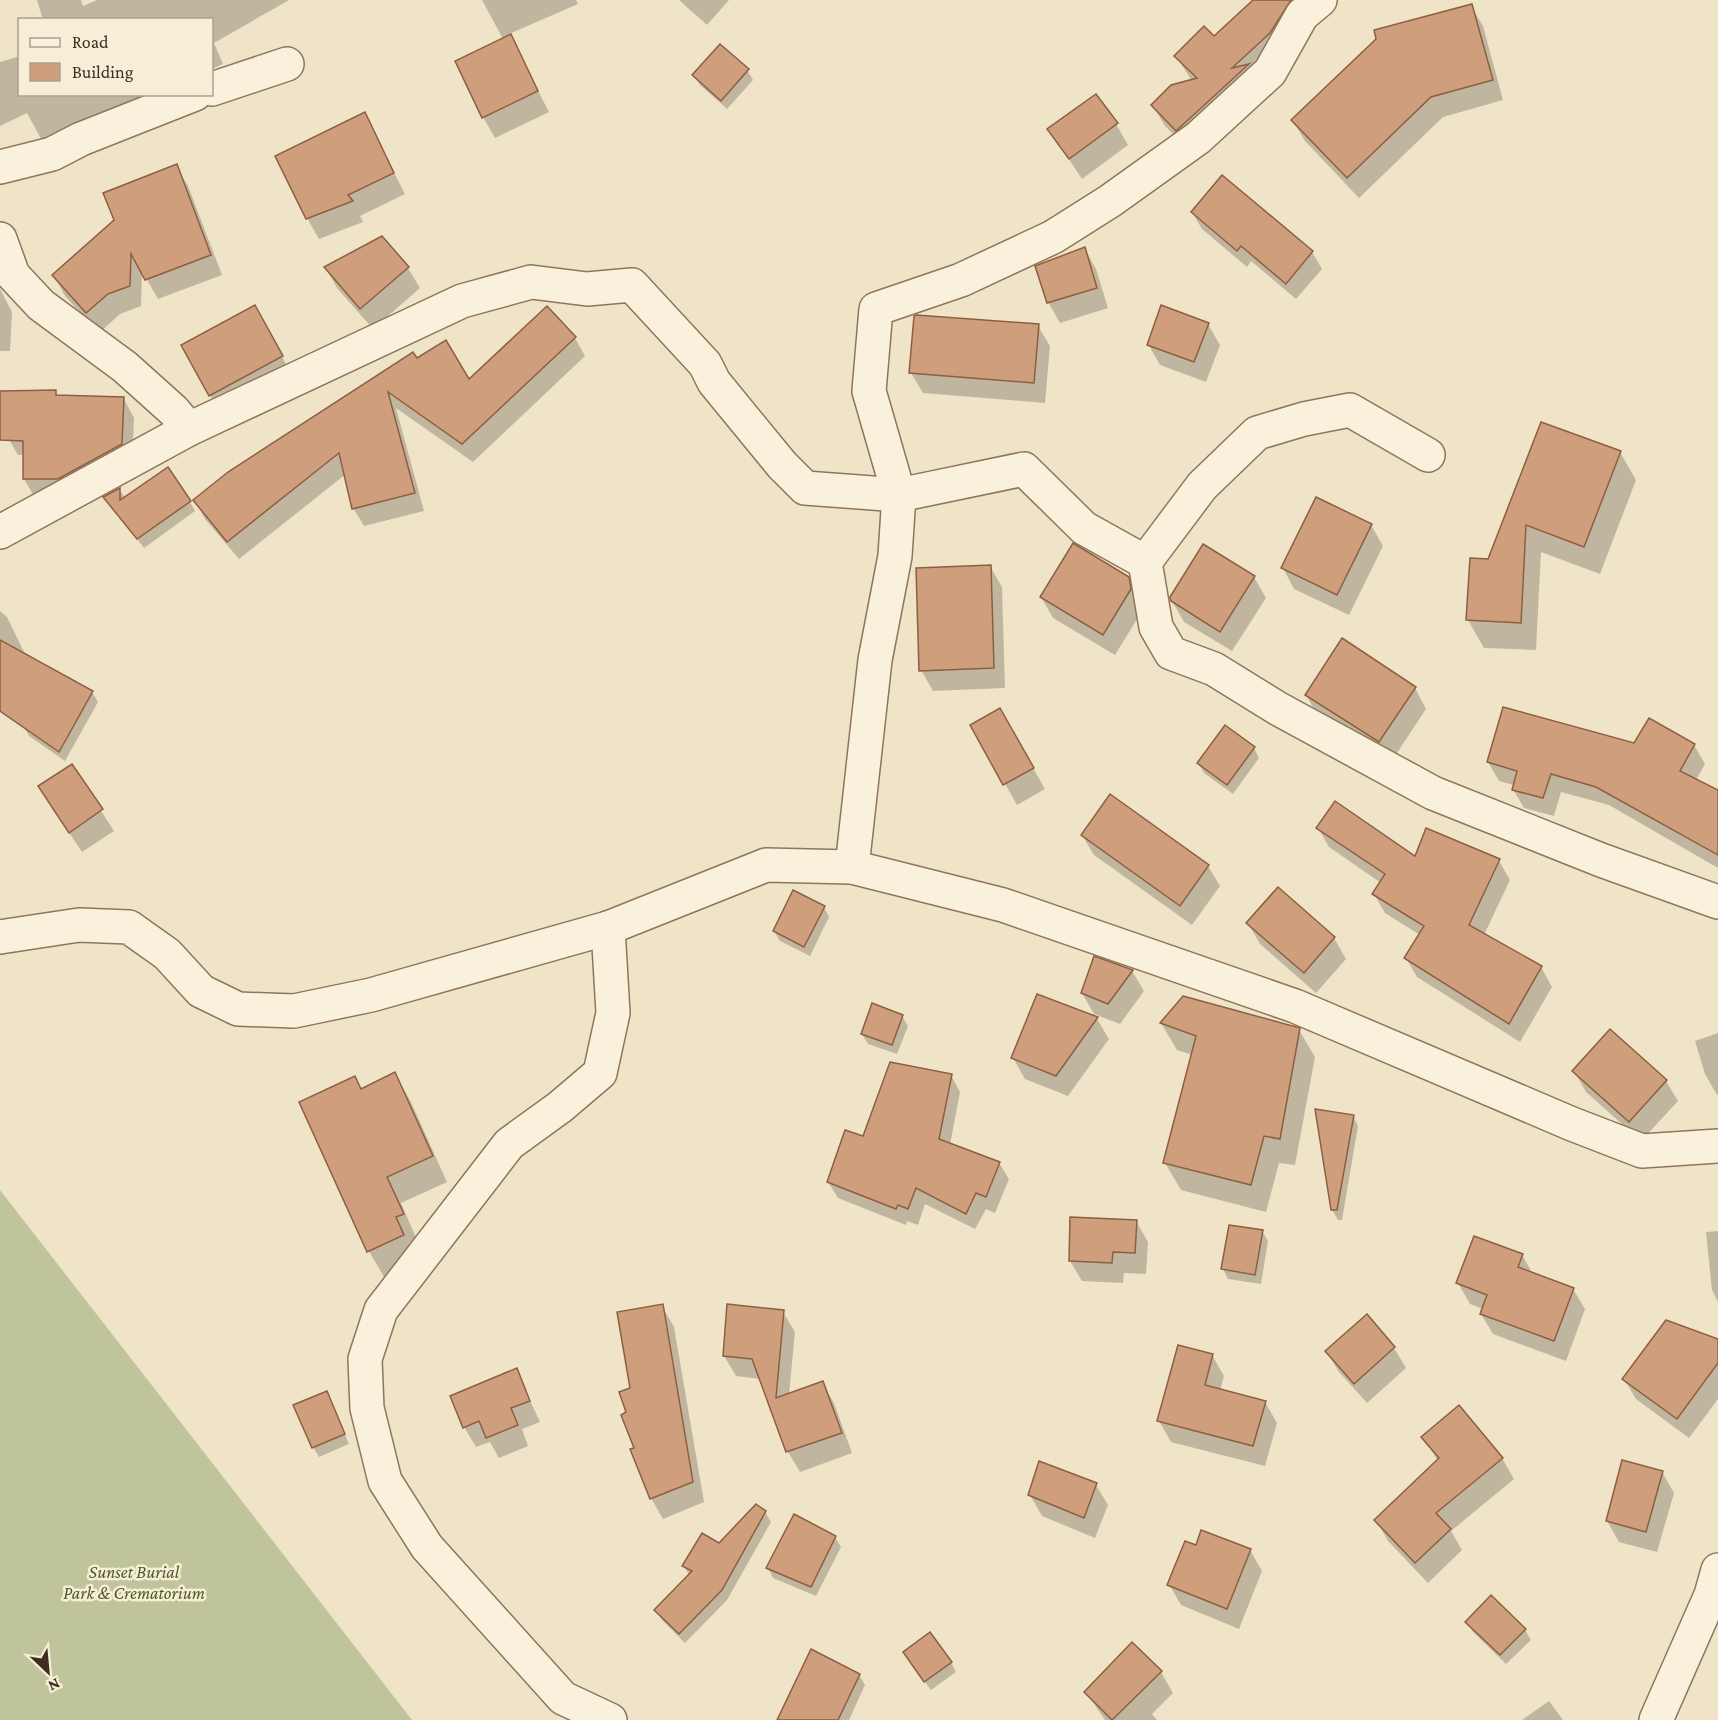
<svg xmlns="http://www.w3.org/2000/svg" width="1718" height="1720" font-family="'Crimson Pro',serif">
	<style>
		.cemetery { fill: #bfc49a }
		.shadow { fill: #0003 }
		.building { fill: #cf9f7d; stroke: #8d5f41; stroke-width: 1.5 }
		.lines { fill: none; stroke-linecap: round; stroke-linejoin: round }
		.minor-casing { stroke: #8d765c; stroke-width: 36 }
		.minor { stroke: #faf1dc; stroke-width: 33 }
		.labels { text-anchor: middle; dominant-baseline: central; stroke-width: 5; stroke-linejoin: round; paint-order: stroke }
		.park-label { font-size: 18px; font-style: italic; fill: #4d5a26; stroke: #f7eed8 }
	</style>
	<rect width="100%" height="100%" fill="#f0e4c8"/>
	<polygon class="cemetery" points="0,1190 412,1720 0,1720"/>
	<g class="shadow">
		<polygon points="37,0 81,0 83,6 97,0 289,0 214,43 223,64 212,69 212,20 43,20"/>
		<polygon points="482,0 576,0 578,4 509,34 549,112 495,138 483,117 503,39"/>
		<polygon points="679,0 729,0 707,25"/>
		<polygon points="1255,0 1316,0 1189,150 1165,126 1153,106 1192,81 1176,56 1214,38"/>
		<polygon points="1471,6 1483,26 1503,100 1443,117 1359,198 1305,141 1293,121"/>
		<polygon points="20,56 20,94 149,94 52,159 27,113 0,126 0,62"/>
		<polygon points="747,70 753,80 727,109 700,85 694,75"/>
		<polygon points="364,114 405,194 360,216 363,222 319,239 307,218"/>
		<polygon points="1116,124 1128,145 1082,179 1049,129"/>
		<polygon points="176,166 188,186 222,275 158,299 142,271 141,306 120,314 99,333 65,296 54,275"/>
		<polygon points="1222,177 1312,252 1322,269 1296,299 1251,261 1247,267 1202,229 1192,212"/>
		<polygon points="1085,249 1096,269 1108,308 1060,323 1048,302"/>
		<polygon points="326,268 408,268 420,288 373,329 337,288"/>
		<polygon points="0,289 12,312 10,351 0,351"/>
		<polygon points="1208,324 1220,345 1206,382 1160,365 1148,344"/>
		<polygon points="1038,326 1050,346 1045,403 923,393 911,373"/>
		<polygon points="266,327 293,377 222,416 210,395"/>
		<polygon points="575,338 585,356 473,462 396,408 424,511 364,526 353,508 346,474 239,559 205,519 195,501 416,360 469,382"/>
		<polygon points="55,392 58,396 124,399 134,418 132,463 35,498 24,479 24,455 18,455 7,436"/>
		<polygon points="1542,424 1620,452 1636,480 1600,574 1541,552 1536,650 1484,648 1468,620"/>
		<polygon points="120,490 125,498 190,502 195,511 144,548 105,498"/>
		<polygon points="1371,525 1383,546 1349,615 1294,589 1283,568"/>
		<polygon points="990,566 1002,587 1005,688 933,691 921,670"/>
		<polygon points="1254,577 1266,598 1232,651 1184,622 1172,601"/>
		<polygon points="1127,578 1140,599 1142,611 1115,655 1053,618 1041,597"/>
		<polygon points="0,611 7,617 26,656 0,673"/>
		<polygon points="1415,688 1426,709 1391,762 1318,716 1306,695"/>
		<polygon points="92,692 98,702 65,761 29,736 23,726"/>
		<polygon points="1000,710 1045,789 1017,805 972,726"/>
		<polygon points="1635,745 1694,745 1705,764 1696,780 1718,791 1718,868 1609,805 1561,792 1554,816 1524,808 1513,789 1514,785 1499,781 1488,762"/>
		<polygon points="1254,748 1259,758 1233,794 1204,773 1198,763"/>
		<polygon points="72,766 114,831 82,852 52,807"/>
		<polygon points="1318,828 1415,858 1499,861 1510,880 1484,935 1541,967 1552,987 1520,1042 1417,977 1406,958 1420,935 1385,913 1374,894 1381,883 1329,847"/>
		<polygon points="1082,835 1208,866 1220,886 1192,925 1094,855"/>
		<polygon points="1278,889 1334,938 1346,959 1316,993 1260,944 1248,923"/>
		<polygon points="824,907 829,917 810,956 780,941 774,931"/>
		<polygon points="1132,971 1144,991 1120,1024 1094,1014 1082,993"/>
		<polygon points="1038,996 1097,1019 1109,1039 1068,1096 1025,1079 1013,1058"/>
		<polygon points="902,1016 908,1026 897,1054 868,1044 862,1034"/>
		<polygon points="1161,1023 1299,1030 1315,1057 1295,1165 1279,1163 1266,1212 1181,1190 1165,1163 1193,1055 1177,1050"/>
		<polygon points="1718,1033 1718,1094 1717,1095 1705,1074 1695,1041"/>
		<polygon points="1574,1071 1666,1081 1678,1101 1641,1141 1586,1092"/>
		<polygon points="395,1074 410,1100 447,1182 401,1203 417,1240 409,1243 417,1262 384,1277 369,1251 301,1102 362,1090"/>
		<polygon points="951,1075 960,1092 950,1145 999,1163 1009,1179 995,1213 986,1209 975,1229 925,1204 918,1225 907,1221 906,1225 838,1198 828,1182 864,1138"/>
		<polygon points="1353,1116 1358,1126 1342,1220 1338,1220 1332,1210"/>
		<polygon points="1136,1221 1148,1242 1146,1274 1124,1273 1123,1283 1082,1281 1070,1261"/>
		<polygon points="1262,1231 1268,1241 1261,1284 1228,1279 1223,1269"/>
		<polygon points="1718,1231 1718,1302 1712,1290 1706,1232"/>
		<polygon points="1522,1255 1533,1274 1573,1289 1585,1309 1566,1361 1493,1334 1481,1314 1483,1309 1470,1304 1458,1283"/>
		<polygon points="662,1306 674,1327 704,1502 663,1519 651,1498 628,1413 632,1389"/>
		<polygon points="783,1312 795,1332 789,1395 822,1383 834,1403 852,1453 800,1472 788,1452 761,1379 736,1376 724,1356"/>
		<polygon points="1718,1341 1718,1399 1689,1438 1636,1399 1624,1379"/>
		<polygon points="1394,1348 1406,1368 1367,1403 1339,1372 1327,1352"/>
		<polygon points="1212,1355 1224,1376 1220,1390 1265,1402 1277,1423 1265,1466 1171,1442 1159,1421"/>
		<polygon points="516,1370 540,1422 522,1429 528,1446 499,1458 490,1442 476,1447 464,1427"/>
		<polygon points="327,1393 349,1444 319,1457 313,1447"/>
		<polygon points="1423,1437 1502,1458 1514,1479 1451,1531 1462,1550 1428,1583 1388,1541 1376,1520 1438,1461"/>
		<polygon points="1662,1472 1674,1493 1657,1552 1619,1542 1607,1521"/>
		<polygon points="1096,1485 1108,1505 1095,1538 1042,1516 1030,1495"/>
		<polygon points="765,1512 771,1522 727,1600 685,1643 662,1620 656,1610 689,1575 684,1566"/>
		<polygon points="835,1537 841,1547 816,1596 773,1578 768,1568"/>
		<polygon points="1196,1547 1250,1550 1262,1571 1239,1629 1181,1605 1169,1584"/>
		<polygon points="1467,1622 1525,1630 1531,1640 1506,1664 1473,1632"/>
		<polygon points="910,1662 951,1662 956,1672 931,1690"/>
		<polygon points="1161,1672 1173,1693 1152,1714 1157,1720 1105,1720 1086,1692"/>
		<polygon points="859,1675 865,1685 849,1720 779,1720"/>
		<polygon points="1549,1701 1563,1720 1522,1720"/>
	</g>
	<g class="building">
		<polygon points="1253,0 1291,0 1270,33 1232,68 1249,64 1176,131 1151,105 1171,85 1197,78 1174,56 1204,26 1214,36"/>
		<polygon points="1472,4 1493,80 1431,97 1347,178 1291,120 1376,39 1374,30"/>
		<polygon points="511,34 538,91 482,118 455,61"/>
		<polygon points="720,44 749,69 721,101 692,75"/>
		<polygon points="1096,94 1118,123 1069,159 1047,129"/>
		<polygon points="365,112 394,173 348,195 353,201 306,219 275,156"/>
		<polygon points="177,164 211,255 145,280 131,254 130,286 108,294 86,313 52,275 114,220 103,193"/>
		<polygon points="1222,175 1313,251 1286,284 1241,246 1237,251 1191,212"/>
		<polygon points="382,236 409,267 360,309 324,267"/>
		<polygon points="1085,247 1097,288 1047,303 1035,266"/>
		<polygon points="255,305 283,356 209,396 181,345"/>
		<polygon points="1161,305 1209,323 1194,362 1147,345"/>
		<polygon points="547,306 576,337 462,444 388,392 415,493 352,509 339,453 227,542 193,500 228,472 413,352 417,358 446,340 469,379"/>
		<polygon points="916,315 1039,324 1034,383 909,373 914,316"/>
		<polygon points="56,390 56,395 124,397 122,444 58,479 23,479 23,441 0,440 0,391"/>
		<polygon points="1541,422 1621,451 1584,547 1526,525 1521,623 1466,620 1470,558 1488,559"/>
		<polygon points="168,467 191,501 137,539 103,497 120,488 120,500"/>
		<polygon points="1316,497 1372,524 1337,595 1281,568"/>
		<polygon points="1073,543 1129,577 1131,589 1103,635 1040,597"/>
		<polygon points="1203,544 1255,576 1220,632 1171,601 1170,597"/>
		<polygon points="991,565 994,668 919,671 916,568"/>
		<polygon points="1342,638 1416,687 1379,742 1305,695"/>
		<polygon points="0,640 93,691 59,752 0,711"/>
		<polygon points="1503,707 1634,743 1649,718 1695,744 1680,771 1718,790 1718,855 1596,787 1551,774 1543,798 1512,790 1517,771 1487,762"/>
		<polygon points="1000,708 1034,768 1003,785 970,725"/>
		<polygon points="1225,725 1255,747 1227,785 1197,763"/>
		<polygon points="72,764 103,809 69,833 38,786"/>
		<polygon points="1110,794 1209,865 1180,906 1081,835"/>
		<polygon points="1335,801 1415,856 1426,828 1500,859 1469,925 1542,966 1509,1024 1404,958 1424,926 1372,894 1385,874 1316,828"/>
		<polygon points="1278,887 1335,937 1304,973 1246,923"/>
		<polygon points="793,890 825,906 804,947 773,931"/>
		<polygon points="1094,956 1133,970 1108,1004 1081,993"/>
		<polygon points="1037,994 1098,1017 1056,1076 1011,1058"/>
		<polygon points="1183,996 1300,1028 1280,1139 1264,1136 1251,1185 1163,1163 1196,1036 1160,1023"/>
		<polygon points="872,1003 903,1015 892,1045 861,1034"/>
		<polygon points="1610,1029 1667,1080 1629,1122 1572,1071"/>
		<polygon points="890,1062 952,1074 939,1139 1000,1162 986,1197 976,1193 966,1214 916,1188 908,1209 898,1205 896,1209 827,1182 845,1130 863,1136"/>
		<polygon points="395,1072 433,1156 387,1177 404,1214 396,1217 404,1235 367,1252 299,1102 355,1076 361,1089"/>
		<polygon points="1315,1109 1354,1115 1337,1210 1331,1210"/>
		<polygon points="1070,1217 1137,1220 1135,1253 1113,1252 1112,1263 1069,1261"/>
		<polygon points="1229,1225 1263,1230 1255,1275 1221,1269"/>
		<polygon points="1474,1236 1523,1254 1518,1267 1574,1288 1554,1341 1480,1314 1487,1295 1456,1283"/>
		<polygon points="663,1304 693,1482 650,1499 630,1449 634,1448 621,1415 626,1412 619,1392 630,1388 617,1312"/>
		<polygon points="727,1304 784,1310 776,1398 823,1381 842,1433 786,1452 752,1359 723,1356"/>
		<polygon points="1367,1314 1395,1347 1354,1384 1325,1351"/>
		<polygon points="1666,1320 1718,1339 1718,1363 1677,1419 1622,1379"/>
		<polygon points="1178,1345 1213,1354 1205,1385 1266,1401 1253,1446 1157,1421"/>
		<polygon points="517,1368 530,1401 511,1408 518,1425 486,1438 479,1421 463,1428 450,1396"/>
		<polygon points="327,1391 345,1434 312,1448 293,1405"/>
		<polygon points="1459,1405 1503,1458 1436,1513 1451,1529 1415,1563 1374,1520 1439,1458 1421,1437"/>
		<polygon points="1622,1460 1663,1471 1646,1532 1606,1521"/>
		<polygon points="1039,1461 1097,1483 1084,1518 1028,1495"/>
		<polygon points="756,1504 766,1511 722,1590 679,1634 654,1610 692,1571 682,1566 702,1533 719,1543"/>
		<polygon points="794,1514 836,1536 811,1587 766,1568"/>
		<polygon points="1201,1530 1251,1549 1227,1609 1167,1585 1185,1541 1196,1545"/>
		<polygon points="1491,1595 1526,1629 1500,1655 1465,1622"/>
		<polygon points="930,1632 952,1662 924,1682 903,1652"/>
		<polygon points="1132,1642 1162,1671 1112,1720 1084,1692"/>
		<polygon points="811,1649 860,1674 838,1720 777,1720"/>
	</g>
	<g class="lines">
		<g class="minor-casing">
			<g id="minor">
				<polyline points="212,89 287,64"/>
				<polyline points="0,167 52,154 81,139 195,94"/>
				<polyline points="0,239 13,275 41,305 125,367 174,411 189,429"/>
				<polyline points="0,532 189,429 462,301 531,282 587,289 632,285 705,364 714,382 782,465 805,488 899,495 1024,469 1084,528 1145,562 1156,627 1171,653 1214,669 1277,708 1433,793 1601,860 1718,902"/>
				<polyline points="1145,562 1202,486 1257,433 1304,419 1350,410 1428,455"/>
				<polyline points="852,867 875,660 895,556 899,495 869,391 876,309 961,280 1053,237 1110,201 1198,138 1270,72 1302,15 1320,0"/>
				<polyline points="608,928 613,1013 600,1073 560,1107 509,1144 381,1310 365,1359 367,1408 385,1481 427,1547 563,1698 610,1720"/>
				<polyline points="0,937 79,925 129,927 167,954 201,991 238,1009 294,1011 371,995 608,928 766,865 852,867 1003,905 1295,1006 1572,1124 1642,1151 1718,1146"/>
				<polyline points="1656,1720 1711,1595 1718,1570"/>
			</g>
		</g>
		<use href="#minor" class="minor"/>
	</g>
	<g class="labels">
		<g class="park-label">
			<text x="134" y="1572">Sunset Burial<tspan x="134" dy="21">Park &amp; Crematorium</tspan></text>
		</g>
	</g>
	<rect x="18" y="18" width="195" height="78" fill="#f7eed8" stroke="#ada18e" stroke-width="1.5"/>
	<rect x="30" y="38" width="30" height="9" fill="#faf1dc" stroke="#ada18e" stroke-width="1.5"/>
	<text x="72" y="48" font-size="18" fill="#3d2e20">Road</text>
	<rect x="30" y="63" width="30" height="18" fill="#cf9f7d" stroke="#ada18e" stroke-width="1.5"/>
	<text x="72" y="78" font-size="18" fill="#3d2e20">Building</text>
	<g transform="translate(48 1672) rotate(154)" stroke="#f7eed8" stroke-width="4.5" paint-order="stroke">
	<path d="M0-4.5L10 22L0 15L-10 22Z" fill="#3d2e20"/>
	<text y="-9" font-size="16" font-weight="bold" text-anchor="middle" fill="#3d2e20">N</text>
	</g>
</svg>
